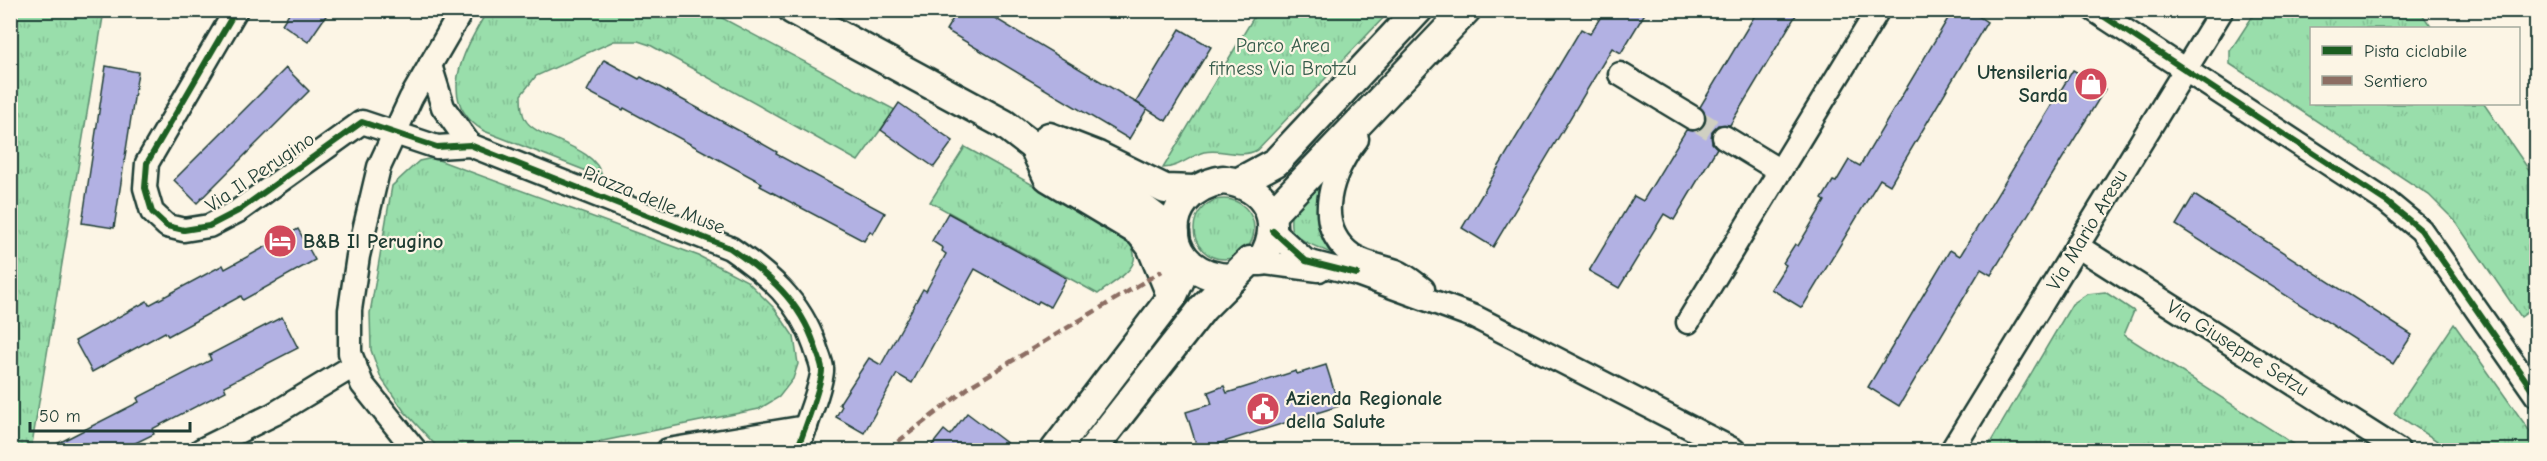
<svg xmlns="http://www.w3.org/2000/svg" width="2547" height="461" font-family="'Comic Neue',sans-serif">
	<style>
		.grass { fill: url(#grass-tufts); stroke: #5c8e70; stroke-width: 1.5 }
		.building { fill: #b2b1e3; stroke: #1f3d34; stroke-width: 1.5 }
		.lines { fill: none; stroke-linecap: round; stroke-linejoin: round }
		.minor-tunnel { stroke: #d0d0c2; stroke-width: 22; stroke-dasharray: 22 11; stroke-linecap: butt }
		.minor-casing { stroke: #1f3d34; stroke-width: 27 }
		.tertiary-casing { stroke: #1f3d34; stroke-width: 33 }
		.minor { stroke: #fcf5e5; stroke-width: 22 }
		.tertiary { stroke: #fcf5e5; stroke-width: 28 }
		.quiet { stroke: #8d6e63; stroke-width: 4.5; stroke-dasharray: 9 4.5; stroke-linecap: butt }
		.cycleway-casing { stroke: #fcf5e5; stroke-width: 10 }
		.cycleway { stroke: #1b5e20; stroke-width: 6 }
		.labels { text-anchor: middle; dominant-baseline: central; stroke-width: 4.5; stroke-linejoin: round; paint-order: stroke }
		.park-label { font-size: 20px; fill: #375d4c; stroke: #fcf5e5 }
		.poi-label { font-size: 20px; font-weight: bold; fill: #1f3d34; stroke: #fcf5e5; text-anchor: start }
		.street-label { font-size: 20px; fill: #1f3d34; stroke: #fcf5e5 }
	</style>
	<defs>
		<pattern id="grass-tufts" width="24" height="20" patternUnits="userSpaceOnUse" patternTransform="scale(1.5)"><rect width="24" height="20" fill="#99deab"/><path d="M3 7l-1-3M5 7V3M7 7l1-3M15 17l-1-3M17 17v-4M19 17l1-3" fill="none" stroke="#83bf94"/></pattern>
	</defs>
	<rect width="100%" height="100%" fill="#fcf5e5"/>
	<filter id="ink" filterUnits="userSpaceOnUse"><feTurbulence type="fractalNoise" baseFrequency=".0167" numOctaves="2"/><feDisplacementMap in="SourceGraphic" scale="12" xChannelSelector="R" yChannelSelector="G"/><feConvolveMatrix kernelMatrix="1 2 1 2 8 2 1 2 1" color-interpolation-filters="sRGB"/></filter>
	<g filter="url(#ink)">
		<g class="grass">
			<path d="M1258,10L1390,11L1257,150C1241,159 1222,148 1204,152C1190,156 1178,168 1163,168Z"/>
			<polygon points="10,11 104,11 31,450 10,450"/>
			<path d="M487,11H709L895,110L858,161L650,45L638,41H614L536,76L521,95C521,103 521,112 525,119C535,140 596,144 602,177L484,131C433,100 466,48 487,11Z"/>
			<polygon points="2256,11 2420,11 2432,28 2312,28 2312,104 2484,104 2536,180 2536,306 2521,317 2455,221 2429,195 2230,64 2230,51"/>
			<path d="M965,147L1121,234C1153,263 1121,276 1098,294L930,202Z"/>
			<polygon points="433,158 699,256 747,281 775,309 794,337 798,364 793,379 779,397 759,409 559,450 440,450 404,411 381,378 371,350 370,313 392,186 419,161"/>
			<path d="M1326,177L1338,256C1328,251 1296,241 1292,230C1290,226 1291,220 1291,216Z"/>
			<circle cx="1224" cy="229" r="30"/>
			<polygon points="2105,292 2134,311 2124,335 2303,450 1986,450 2072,304 2087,294"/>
			<polygon points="2454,324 2536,440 2536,450 2451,450 2394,413"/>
		</g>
		<g class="building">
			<polygon points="291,10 330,10 308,42 282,24"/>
			<polygon points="958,10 997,10 993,17 1147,109 1129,139 946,30"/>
			<polygon points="1605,10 1647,10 1621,53 1612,48 1493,247 1462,228 1581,29 1590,34"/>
			<polygon points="1758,10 1799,10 1730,125 1718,125 1712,131 1712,143 1717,148 1674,220 1664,214 1619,288 1589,271 1634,196 1643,201 1686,130 1693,131 1704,125 1706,118 1700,107"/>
			<polygon points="1953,10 1969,10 1987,22 1890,185 1880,179 1802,308 1771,289 1786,265 1783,263 1795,244 1798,246 1825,201 1822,199 1833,181 1836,182 1849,160 1860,166"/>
			<polygon points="1180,29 1211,47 1166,121 1136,102"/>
			<polygon points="604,60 639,79 641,77 745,134 777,152 776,154 885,213 873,234 870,231 864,241 760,186 762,183 624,108 623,110 587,91"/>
			<polygon points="106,66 138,72 114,228 82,223"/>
			<polygon points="286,68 309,91 197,203 174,180"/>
			<polygon points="2073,70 2105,89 1991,275 1981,269 1899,406 1868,387 1950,250 1960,256"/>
			<polygon points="899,103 953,141 934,167 881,130"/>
			<polygon points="2194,195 2412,335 2393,364 2176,225"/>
			<polygon points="948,213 1066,278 1050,307 1039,301 1037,304 975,269 912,383 897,374 864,433 836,417 842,406 839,404 869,358 881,365 923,289 926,291 946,254 942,251 943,248 932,241"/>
			<polygon points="298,229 315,260 243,300 241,296 168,336 165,332 92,372 75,341 147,301 149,305 223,265 225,269"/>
			<polygon points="282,317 298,348 224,386 226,391 152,429 154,434 121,450 45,450 139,402 137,398 211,360 209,355"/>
			<polygon points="1326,365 1339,406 1198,450 1186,412 1212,404 1208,392 1224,386 1227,393 1296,371 1297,374"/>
			<polygon points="967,413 1016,450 928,450 944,430 950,435"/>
		</g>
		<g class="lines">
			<polyline class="minor-tunnel" points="1693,118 1724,137"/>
			<g class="minor-casing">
				<g id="minor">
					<path d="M236,10L147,163L145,188L152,212L167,226L184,230L209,226L238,211L362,122L437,147L470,145L730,248C768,274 800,301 815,346C817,353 821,361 822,368C824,380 802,436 797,450"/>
					<polyline points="2094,10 2387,202 2421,230 2536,395"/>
					<polyline points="430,65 443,107 470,145"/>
					<polyline points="1620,74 1693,118"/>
					<polyline points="1724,137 1780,171"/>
					<path d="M1357,139C1332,170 1311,226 1352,255C1365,264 1381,266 1396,271C1406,275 1415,283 1423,289"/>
					<polyline points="1273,231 1306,261 1357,274 1475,317 1734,450"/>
					<polyline points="2077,246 2398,450"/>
					<polyline points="1250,261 1319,270"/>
					<polyline points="1688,322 1878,10"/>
					<polyline points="201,450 274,414 355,365"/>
					<polyline points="415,450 362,384 350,353 350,310 358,256 379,167 411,98 462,10"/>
					<polyline points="668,450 806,427"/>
					<polyline points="1952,450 2222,10"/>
				</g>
			</g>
			<g class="tertiary-casing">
				<g id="tertiary">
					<polyline points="793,10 1004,124 1034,147 1121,192 1175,233"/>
					<polyline points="1049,137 1098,156 1165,189 1194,190"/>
					<polyline points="1034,147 1048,177 1140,232 1151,246 1172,297"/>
					<path d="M1223,180C1269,186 1285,223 1261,261H1250L1233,278C1161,279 1153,192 1223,180Z"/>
					<polyline points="1239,182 1276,162 1418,10"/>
					<polyline points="1271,215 1466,10"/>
					<polyline points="1055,450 1172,297 1188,263"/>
					<polyline points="1092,450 1203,308 1233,278"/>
				</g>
			</g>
			<use href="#minor" class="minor"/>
			<use href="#tertiary" class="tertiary"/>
			<polyline class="quiet" points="887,450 972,385 1162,271"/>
			<g class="cycleway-casing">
				<g id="cycleway">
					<path d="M236,10L147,163L145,188L152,212L167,226L184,230L209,226L238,211L362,122L437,147L470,145L730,248C768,274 800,301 815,346C817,353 821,361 822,368C824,380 802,436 797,450"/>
					<polyline points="2094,10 2387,202 2421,230 2536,395"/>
					<polyline points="1273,231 1306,261 1357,274"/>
				</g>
			</g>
			<use href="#cycleway" class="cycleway"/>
		</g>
	</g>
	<defs>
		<g id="shop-disc" transform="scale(1.725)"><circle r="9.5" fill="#d1495b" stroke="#fcf5e5"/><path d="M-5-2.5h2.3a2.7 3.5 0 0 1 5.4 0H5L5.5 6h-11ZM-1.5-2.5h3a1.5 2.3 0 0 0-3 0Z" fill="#fff"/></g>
		<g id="hotel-disc" transform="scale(1.725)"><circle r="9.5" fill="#d1495b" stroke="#fcf5e5"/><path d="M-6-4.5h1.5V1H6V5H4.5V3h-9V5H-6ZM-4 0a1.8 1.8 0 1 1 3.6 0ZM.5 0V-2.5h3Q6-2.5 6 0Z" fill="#fff"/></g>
		<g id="civic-disc" transform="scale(1.725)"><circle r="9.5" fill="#d1495b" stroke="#fcf5e5"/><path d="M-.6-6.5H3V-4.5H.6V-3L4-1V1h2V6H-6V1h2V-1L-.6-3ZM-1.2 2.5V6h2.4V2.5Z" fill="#fff"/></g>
	</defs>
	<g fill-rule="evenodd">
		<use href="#shop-disc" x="2091" y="84"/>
		<use href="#hotel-disc" x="280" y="241"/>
		<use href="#civic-disc" x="1263" y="409"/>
	</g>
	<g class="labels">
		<g class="park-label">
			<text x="1283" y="45">Parco Area<tspan x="1283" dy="23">fitness Via Brotzu</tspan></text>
		</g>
		<g class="poi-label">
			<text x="2068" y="72" text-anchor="end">Utensileria<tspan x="2068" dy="23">Sarda</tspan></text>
			<text x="303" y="241">B&amp;B Il Perugino</text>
			<text x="1286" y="398">Azienda Regionale<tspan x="1286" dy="23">della Salute</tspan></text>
		</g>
		<g class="street-label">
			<text transform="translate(260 172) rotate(-34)">Via Il Perugino</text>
			<text transform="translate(654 200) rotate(22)">Piazza delle Muse</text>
			<text transform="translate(2087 230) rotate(-59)">Via Mario Aresu</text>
			<text transform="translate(2238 348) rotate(32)">Via Giuseppe Setzu</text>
		</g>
	</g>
	<rect width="2547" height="461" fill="none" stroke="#fcf5e5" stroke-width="36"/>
	<rect x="18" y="18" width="2511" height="425" fill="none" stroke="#1f3d34" stroke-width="2" filter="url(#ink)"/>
	<rect x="2310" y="27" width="210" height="78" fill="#fcf5e5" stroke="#a4ab9e" stroke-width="1.5"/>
	<rect x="2322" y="46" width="30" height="9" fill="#1b5e20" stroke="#a4ab9e" stroke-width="1.5"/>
	<text x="2364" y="57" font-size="18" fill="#1f3d34">Pista ciclabile</text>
	<rect x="2322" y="76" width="30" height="9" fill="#8d6e63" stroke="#a4ab9e" stroke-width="1.5"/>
	<text x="2364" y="87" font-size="18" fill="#1f3d34">Sentiero</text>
	<path d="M30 422v9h160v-9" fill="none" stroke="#1f3d34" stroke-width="3"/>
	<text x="39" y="422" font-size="18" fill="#1f3d34" stroke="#fcf5e5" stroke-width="4.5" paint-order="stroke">50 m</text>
</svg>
